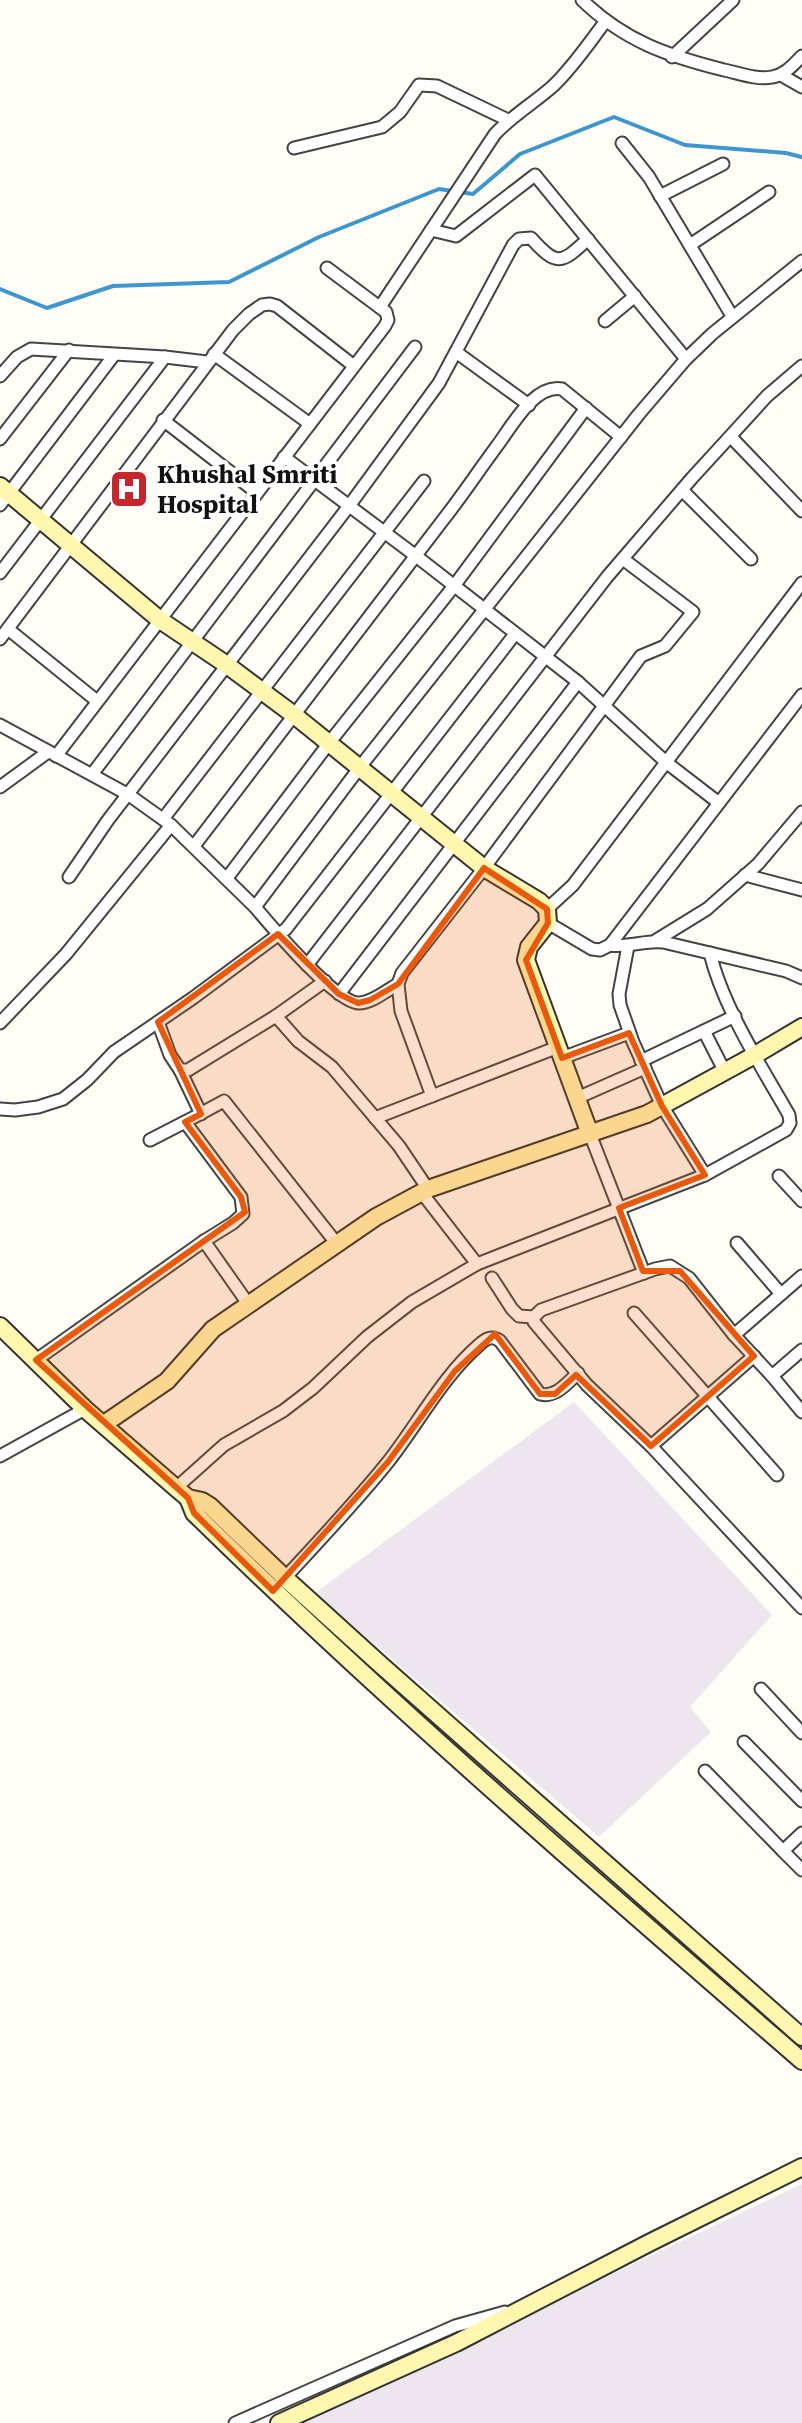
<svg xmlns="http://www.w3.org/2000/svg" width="802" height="2423" font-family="'Source Serif 4',serif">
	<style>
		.industrial { fill: #eee6ef }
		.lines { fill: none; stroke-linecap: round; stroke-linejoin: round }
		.stream { stroke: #3f96cf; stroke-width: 4 }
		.street-casing { stroke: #444; stroke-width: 15 }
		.secondary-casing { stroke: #333; stroke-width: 20 }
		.street { stroke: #fff; stroke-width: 11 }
		.secondary { stroke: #fff6b0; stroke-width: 16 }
		.marked { fill: #e8590c; fill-opacity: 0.2; stroke: #e8590c; stroke-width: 6; stroke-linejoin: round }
		.labels { text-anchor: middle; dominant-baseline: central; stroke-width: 8; stroke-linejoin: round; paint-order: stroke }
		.poi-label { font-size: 26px; font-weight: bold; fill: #111; stroke: #fff; text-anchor: start }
	</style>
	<rect width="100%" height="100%" fill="#fffdf5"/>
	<g class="industrial">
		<polygon points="574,1402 772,1615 690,1707 711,1732 599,1837 315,1593"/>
		<polygon points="802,2184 802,2423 296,2423"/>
	</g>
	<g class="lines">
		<polyline class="stream" points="0,289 47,308 113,286 229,282 319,237 439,189 473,194 520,154 614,117 685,145 786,153 802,157"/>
		<g class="street-casing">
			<g id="street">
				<path d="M582,0C624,41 668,56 724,70C739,73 756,80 772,77C785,75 793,65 802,56"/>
				<polyline points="672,57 733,0"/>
				<polyline points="781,75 802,87"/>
				<polyline points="622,143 649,177 732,316"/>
				<polyline points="294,148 382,127 400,112 419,85 437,86 508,120"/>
				<polyline points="660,196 723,164"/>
				<polyline points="431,230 456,236 535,175 686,359"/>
				<polyline points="690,245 769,192"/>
				<path d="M380,307L495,134C513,115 534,103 553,86C573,67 589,43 605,22"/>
				<polyline points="605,321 635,296"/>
				<polyline points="456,352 529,405"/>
				<polyline points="214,354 310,424"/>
				<polyline points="0,376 17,357 31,349 165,357 207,362"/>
				<polyline points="163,420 256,492"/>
				<polyline points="731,437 802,511"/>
				<polyline points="0,439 69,350"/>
				<polyline points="284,457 416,556 578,682 667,763 719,803"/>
				<polyline points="682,490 751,559"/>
				<polyline points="0,505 114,355"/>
				<polyline points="0,573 165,357"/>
				<polyline points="8,629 97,701"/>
				<polyline points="0,639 233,330 249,314 262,305 270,304 277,306 354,366"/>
				<polyline points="0,725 129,795 171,825 255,907 360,767 639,414 686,359 712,334 802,261"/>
				<polyline points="56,756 385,326 388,320 386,312 327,268"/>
				<polyline points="93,773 415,347"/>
				<polyline points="0,787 48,752"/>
				<polyline points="163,819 424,481"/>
				<path d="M194,846C277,737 361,629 443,520C462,496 479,470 497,446C512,426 534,384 562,389L621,437"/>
				<polyline points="745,875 802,890"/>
				<path d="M69,877L108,820L349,506L439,383L513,245L519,239L531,238C557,267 561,264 588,239"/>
				<polyline points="227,878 329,743 454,586 586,408"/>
				<path d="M255,907C271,926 337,1004 359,1003C372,1003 387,990 398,984"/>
				<polyline points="547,909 573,885 802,583"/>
				<polyline points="548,923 592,949 600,950 610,945 802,695"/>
				<polyline points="655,941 707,909 758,864 802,812"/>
				<path d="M610,945C628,948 645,940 663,942L786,971L802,978"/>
				<polyline points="628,946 619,994 620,1005 633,1042 662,1106 705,1175"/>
				<polyline points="307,965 607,577 692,478 767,396 802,366"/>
				<polyline points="339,994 578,682"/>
				<polyline points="276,1016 298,1041 332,1067 399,1146 428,1189"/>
				<polyline points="158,1022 170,1055 180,1070 188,1070 276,1016 325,981"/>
				<polyline points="0,1023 66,954 171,825"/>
				<polyline points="704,1031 725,1072"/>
				<polyline points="562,1058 629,1033"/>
				<polyline points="641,1061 735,1016"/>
				<polyline points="180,1070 201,1114"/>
				<polyline points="432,1096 401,1011 398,984 402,973 484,868 641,656 665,646 693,612 623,559"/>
				<polyline points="577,1098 645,1068"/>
				<polyline points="0,1109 15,1110 38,1107 63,1099 87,1080 114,1052 193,998 286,929 515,634"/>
				<polyline points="375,1118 558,1047"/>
				<polyline points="185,1122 224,1101 337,1244"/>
				<polyline points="590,1134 644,1273"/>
				<polyline points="779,1176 802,1201"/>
				<polyline points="422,1193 477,1264"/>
				<polyline points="204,1241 249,1305"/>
				<polyline points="737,1243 781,1294"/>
				<polyline points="802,1276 734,1335 772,1376 802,1350"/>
				<polyline points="492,1278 512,1309 519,1316 534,1317"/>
				<polyline points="634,1313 777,1475"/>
				<polyline points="734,1335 689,1278 670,1266 655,1269 541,1310 534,1317 534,1322 587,1385 651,1446 802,1608"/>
				<polyline points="36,1360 204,1241 233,1223 243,1214 241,1197 185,1122 150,1140"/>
				<polyline points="772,1376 802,1412"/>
				<polyline points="651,1446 754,1356"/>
				<polyline points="0,1456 85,1409"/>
				<path d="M176,1488L224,1445L283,1411L313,1388L367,1337L412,1302L477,1264L705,1175L786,1130L790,1123L789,1115C761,1066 723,1007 710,953"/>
				<path d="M282,1581C318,1542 355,1503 388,1462C418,1424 442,1377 479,1345C486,1338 492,1335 500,1341L540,1394C556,1398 567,1383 578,1373"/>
				<polyline points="761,1689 802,1733"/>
				<polyline points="744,1742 802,1801"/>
				<polyline points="705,1771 783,1851"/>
				<polyline points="802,1833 783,1851 802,1870"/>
				<polyline points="235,2423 455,2326 505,2312"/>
			</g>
		</g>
		<g class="secondary-casing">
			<g id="secondary">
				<polyline points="0,486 160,620 227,665 294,715 484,868 539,901 547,909 548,923 529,947 526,960 590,1134"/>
				<polyline points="0,1326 85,1409 176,1488 188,1498 202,1501 210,1506 285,1578 381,1665 802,2037"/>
				<polyline points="104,1424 167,1381 213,1329 376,1217 428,1189 647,1114 755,1055 802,1027"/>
				<path d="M188,1498L194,1513C389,1704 596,1882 802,2061"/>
				<polyline points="279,2423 456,2343 649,2243 802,2167"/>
			</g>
		</g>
		<use href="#street" class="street"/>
		<use href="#secondary" class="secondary"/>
	</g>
	<path class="marked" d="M484,868L547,909L548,923L526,960L562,1058L629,1033L662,1106L705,1175L619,1208L643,1271H680L754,1356L651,1446L576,1375L555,1394H540L495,1334L455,1371L388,1462L273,1591L194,1513L188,1498L36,1360L245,1212L241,1197L185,1122L201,1114L158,1022L278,934L339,994L358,1003L370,1000L398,984Z"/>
	<defs>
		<g id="hospital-square" transform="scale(2)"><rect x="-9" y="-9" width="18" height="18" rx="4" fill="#c4262e" stroke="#fff"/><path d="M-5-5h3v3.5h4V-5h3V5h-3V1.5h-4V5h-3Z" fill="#fff"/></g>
	</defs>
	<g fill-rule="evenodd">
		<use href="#hospital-square" x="129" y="489"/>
	</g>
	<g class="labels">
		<g class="poi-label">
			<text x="157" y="474">Khushal Smriti<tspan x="157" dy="30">Hospital</tspan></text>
		</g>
	</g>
</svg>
